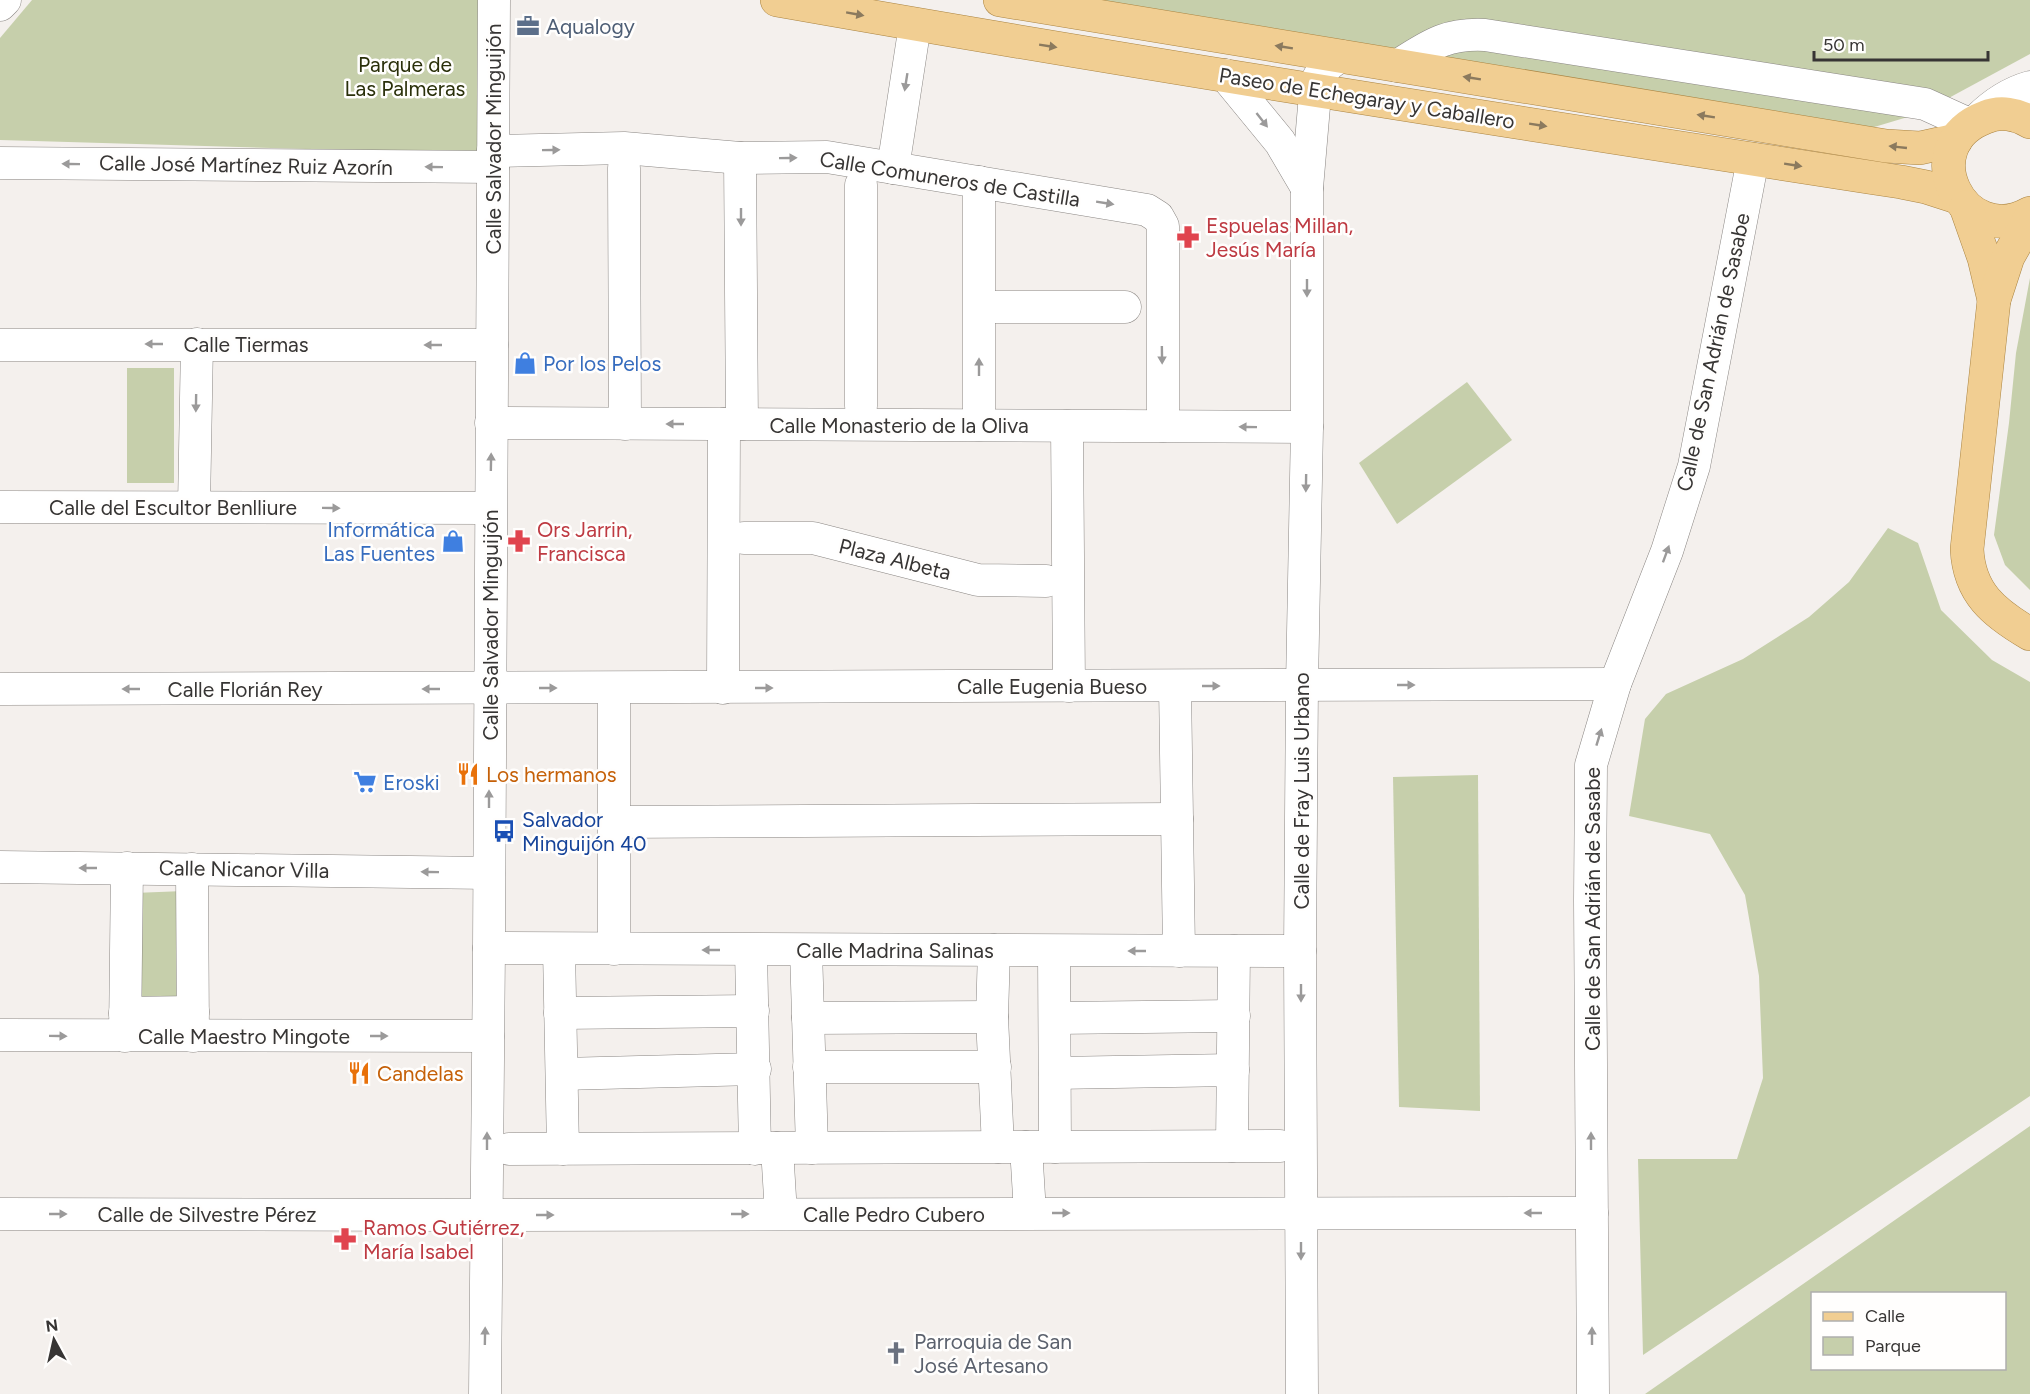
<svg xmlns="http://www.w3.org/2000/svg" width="2030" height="1394" font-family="Figtree,sans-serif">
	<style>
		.green { fill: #c6cfab; fill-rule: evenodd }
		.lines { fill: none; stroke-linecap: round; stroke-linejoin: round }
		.minor-casing { stroke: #8a8683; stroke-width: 33 }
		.major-casing { stroke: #aa8442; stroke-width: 34 }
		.minor { stroke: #fff; stroke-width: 32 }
		.major { stroke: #f1ce92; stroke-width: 33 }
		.oneway { fill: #8b7a5e }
		.oneway2 { fill: #9b9a9a }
		.labels { text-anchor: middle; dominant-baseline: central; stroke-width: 5; stroke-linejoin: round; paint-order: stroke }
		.service-label { font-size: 21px; fill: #4e5e75; stroke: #fffefd; text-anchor: start }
		.park-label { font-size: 21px; fill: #2a300a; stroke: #fffefd }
		.street-label { font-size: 21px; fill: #373534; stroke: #fffefd }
		.health-label { font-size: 21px; fill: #be3a42; stroke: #fffefd; text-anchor: start }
		.shop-label { font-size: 21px; fill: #366cbe; stroke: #fffefd; text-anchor: start }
		.food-label { font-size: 21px; fill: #c56008; stroke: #fffefd; text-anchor: start }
		.transit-label { font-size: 21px; fill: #164399; stroke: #fffefd; text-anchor: start }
		.worship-label { font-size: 21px; fill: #5b616d; stroke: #fffefd; text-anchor: start }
	</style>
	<rect width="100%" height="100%" fill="#f4f0ed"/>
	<g class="green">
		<polygon points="32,0 484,0 479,154 0,140 0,38"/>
		<polygon points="1087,0 2030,0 2030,54 1921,113 1871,128"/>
		<polygon points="2030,278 2030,590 2005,565 1994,535 2009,423 2016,353"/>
		<rect x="127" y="368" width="47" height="115"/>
		<polygon points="1467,382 1512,440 1397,524 1359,463"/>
		<polygon points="1888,528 1918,543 1941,610 1992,660 2030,682 2030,1096 1643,1355 1638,1159 1737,1159 1763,1078 1759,976 1745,895 1710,834 1629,816 1645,719 1666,694 1743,659 1809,617 1849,582"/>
		<polygon points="1478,775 1480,1111 1399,1107 1393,777"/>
		<polygon points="184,891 185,1009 133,1008 134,893"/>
		<path d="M2030,1126V1394H1645ZM1812,1294H2004V1368H1812Z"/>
	</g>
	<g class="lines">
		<g class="minor-casing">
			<g id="minor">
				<polyline points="0,5 5,0"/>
				<path d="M1397,66C1429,46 1445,33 1485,35L1925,104L1969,124"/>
				<polyline points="1225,75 1280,142 1307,188"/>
				<path d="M1978,119C1993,104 2009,93 2030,87"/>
				<polyline points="493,151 624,148 740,158 827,157 1147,210 1158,217 1163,226 1163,426"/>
				<polyline points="740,158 742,424"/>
				<polyline points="0,163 493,167"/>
				<polyline points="624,168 625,424"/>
				<polyline points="893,168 915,25"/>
				<polyline points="994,307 1125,307"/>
				<polyline points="0,345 492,345"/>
				<polyline points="861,406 861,185"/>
				<polyline points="491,423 1307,427"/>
				<polyline points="979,425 979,182"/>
				<polyline points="1067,426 1069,686"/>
				<polyline points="194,506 197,344"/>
				<polyline points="0,507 490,508"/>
				<polyline points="744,538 813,538 978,580 1046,581"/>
				<polyline points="1175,686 1179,951"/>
				<polyline points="723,688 724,424"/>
				<polyline points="0,689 1615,684"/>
				<polyline points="614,822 1177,819"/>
				<polyline points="0,867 489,873"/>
				<polyline points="192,869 193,1036"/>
				<polyline points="489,948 1300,951"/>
				<polyline points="559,949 563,1149"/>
				<polyline points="614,949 614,688"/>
				<polyline points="751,950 755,1149"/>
				<polyline points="806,950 812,1148"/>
				<polyline points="994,950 992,1017 998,1147"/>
				<polyline points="1054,951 1055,1147"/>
				<polyline points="125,1013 193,1012"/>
				<polyline points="560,1013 753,1011"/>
				<polyline points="808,1018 992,1017"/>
				<polyline points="1055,1018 1234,1016"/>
				<polyline points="0,1035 488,1036"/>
				<polyline points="125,1036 127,868"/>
				<polyline points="809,1067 995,1067"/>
				<polyline points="1055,1073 1233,1070"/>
				<polyline points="562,1074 755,1069"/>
				<polyline points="1232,1146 1234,951"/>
				<polyline points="1026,1147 1030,1213"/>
				<polyline points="777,1148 781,1214"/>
				<polyline points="509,1149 1280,1146"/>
				<polyline points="0,1214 456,1215 1592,1213"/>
				<polyline points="485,1394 489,948 494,0"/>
				<path d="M1302,1394L1300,951L1302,685L1307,427V188L1316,83C1321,70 1329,63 1341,56"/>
				<polyline points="1593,1394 1590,900 1591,765 1615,684 1667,551 1694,466 1753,159"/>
			</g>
		</g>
		<g class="major-casing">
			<g id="major">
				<path d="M777,0C1151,66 1526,124 1901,182L1926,187L1957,197"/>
				<polyline points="1000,0 1886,146 1920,148 1956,140"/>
				<path d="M2030,122C2017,114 2000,111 1986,117C1910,145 1963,251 2030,213"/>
				<polyline points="1966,207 1984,258 1994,300"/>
				<path d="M2030,218L2008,257L1994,300L1967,549C1969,593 1994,613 2030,634"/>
			</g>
		</g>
		<use href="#minor" class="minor"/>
		<use href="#major" class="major"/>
	</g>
	<defs><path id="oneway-solid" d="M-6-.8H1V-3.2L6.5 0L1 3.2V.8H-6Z" transform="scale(1.5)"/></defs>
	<g class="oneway">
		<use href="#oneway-solid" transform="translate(855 14) rotate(10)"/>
		<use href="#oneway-solid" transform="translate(1048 46) rotate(9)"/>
		<use href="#oneway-solid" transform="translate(1284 47) rotate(-171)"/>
		<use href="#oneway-solid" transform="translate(1472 78) rotate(-171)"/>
		<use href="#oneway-solid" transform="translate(1706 116) rotate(-171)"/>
		<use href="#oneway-solid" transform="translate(1538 125) rotate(9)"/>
		<use href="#oneway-solid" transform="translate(1898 147) rotate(-174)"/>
		<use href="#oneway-solid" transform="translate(1793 165) rotate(9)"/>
	</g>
	<g class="oneway2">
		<use href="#oneway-solid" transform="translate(906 82) rotate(99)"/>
		<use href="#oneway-solid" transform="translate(1262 120) rotate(52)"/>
		<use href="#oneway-solid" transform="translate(551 150) rotate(-1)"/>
		<use href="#oneway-solid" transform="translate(788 158) rotate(-1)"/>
		<use href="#oneway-solid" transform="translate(71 164) rotate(-179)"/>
		<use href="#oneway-solid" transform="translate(434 167) rotate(-179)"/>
		<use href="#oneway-solid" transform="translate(1105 203) rotate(9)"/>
		<use href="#oneway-solid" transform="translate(741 217) rotate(90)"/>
		<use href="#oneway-solid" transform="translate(1307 288) rotate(90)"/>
		<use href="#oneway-solid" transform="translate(154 344) rotate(180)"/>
		<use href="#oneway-solid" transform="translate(433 345) rotate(-180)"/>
		<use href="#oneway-solid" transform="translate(1162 355) rotate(89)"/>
		<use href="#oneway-solid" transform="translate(979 367) rotate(-90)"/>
		<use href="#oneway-solid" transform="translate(196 403) rotate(91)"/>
		<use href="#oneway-solid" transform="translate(675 424) rotate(-180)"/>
		<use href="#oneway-solid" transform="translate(1248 427) rotate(-179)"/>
		<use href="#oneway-solid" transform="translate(491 462) rotate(-89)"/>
		<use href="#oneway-solid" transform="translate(1306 483) rotate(91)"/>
		<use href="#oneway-solid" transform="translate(331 508) rotate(1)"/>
		<use href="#oneway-solid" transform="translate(1666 554) rotate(-70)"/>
		<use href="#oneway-solid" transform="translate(1406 685)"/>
		<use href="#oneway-solid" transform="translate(1211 686)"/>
		<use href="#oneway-solid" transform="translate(548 688)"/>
		<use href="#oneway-solid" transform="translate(764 688)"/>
		<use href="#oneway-solid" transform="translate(131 689) rotate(180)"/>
		<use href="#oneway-solid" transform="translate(431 689) rotate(180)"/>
		<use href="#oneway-solid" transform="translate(1599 737) rotate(-73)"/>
		<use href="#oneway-solid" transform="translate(489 799) rotate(-90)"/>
		<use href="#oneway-solid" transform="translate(88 868) rotate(-180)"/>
		<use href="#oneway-solid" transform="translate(430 872) rotate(-179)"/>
		<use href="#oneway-solid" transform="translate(711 950) rotate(-180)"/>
		<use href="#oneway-solid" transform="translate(1137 951) rotate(-180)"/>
		<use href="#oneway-solid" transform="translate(1301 993) rotate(90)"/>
		<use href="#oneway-solid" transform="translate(58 1036) rotate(1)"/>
		<use href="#oneway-solid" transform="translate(379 1036)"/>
		<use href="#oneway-solid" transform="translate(487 1141) rotate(-90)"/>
		<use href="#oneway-solid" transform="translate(1591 1141) rotate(-90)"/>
		<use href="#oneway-solid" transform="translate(1061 1213)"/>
		<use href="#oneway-solid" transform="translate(1533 1213) rotate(-180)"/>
		<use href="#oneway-solid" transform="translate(58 1214)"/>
		<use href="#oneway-solid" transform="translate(740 1214)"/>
		<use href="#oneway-solid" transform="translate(545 1215)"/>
		<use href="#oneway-solid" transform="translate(1301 1251) rotate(90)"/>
		<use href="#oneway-solid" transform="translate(485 1336) rotate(-89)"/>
		<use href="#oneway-solid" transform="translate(1592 1336) rotate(-90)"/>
	</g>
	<defs>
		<g id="office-bare" transform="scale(1.8)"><path d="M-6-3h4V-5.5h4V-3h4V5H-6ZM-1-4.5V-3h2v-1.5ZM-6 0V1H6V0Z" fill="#5c6f8a" stroke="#fffefd" stroke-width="2.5" paint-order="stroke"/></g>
		<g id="pharmacy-bare" transform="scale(1.8)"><path d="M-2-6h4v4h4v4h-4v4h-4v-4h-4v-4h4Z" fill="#e0444e" stroke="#fffefd" stroke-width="2.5" paint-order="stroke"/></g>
		<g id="shop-bare" transform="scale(1.8)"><path d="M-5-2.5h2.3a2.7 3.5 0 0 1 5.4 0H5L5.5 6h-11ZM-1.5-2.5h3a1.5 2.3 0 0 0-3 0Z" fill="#3f7fe0" stroke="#fffefd" stroke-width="2.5" paint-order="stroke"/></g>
		<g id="restaurant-bare" transform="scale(1.8)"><path d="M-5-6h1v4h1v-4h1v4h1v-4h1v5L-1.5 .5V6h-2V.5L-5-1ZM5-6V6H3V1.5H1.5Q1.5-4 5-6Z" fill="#e8710a" stroke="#fffefd" stroke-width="2.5" paint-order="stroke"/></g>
		<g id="supermarket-bare" transform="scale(1.8)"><path d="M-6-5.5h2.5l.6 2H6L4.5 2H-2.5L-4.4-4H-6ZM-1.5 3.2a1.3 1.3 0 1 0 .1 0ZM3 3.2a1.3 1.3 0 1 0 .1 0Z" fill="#3f7fe0" stroke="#fffefd" stroke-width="2.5" paint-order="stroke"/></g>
		<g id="bus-bare" transform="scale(1.8)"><path d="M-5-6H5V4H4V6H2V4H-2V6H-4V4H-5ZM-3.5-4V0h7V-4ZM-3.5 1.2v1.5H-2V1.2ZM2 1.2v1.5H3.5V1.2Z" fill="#1a4fb4" stroke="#fffefd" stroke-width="2.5" paint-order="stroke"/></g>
		<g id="church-bare" transform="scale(1.8)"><path d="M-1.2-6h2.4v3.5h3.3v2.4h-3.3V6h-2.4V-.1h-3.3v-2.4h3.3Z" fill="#6b7280" stroke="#fffefd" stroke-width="2.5" paint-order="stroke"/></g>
	</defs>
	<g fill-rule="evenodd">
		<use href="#office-bare" x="528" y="26"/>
		<use href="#pharmacy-bare" x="1188" y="237"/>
		<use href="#shop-bare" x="525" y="363"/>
		<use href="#shop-bare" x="453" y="541"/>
		<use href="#pharmacy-bare" x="519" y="541"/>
		<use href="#restaurant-bare" x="468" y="774"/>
		<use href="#supermarket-bare" x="365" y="782"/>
		<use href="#bus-bare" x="504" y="831"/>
		<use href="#restaurant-bare" x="359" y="1073"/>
		<use href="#pharmacy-bare" x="345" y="1239"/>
		<use href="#church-bare" x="896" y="1353"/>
	</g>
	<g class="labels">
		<g class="service-label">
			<text x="546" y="26">Aqualogy</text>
		</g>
		<g class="park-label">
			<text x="405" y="64">Parque de<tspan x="405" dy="24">Las Palmeras</tspan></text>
		</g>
		<g class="street-label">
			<text transform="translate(1367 98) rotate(9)">Paseo de Echegaray y Caballero</text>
			<text transform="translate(493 139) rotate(-90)">Calle Salvador Minguijón</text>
			<text transform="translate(246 165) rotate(1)">Calle José Martínez Ruiz Azorín</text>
			<text transform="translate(950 179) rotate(9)">Calle Comuneros de Castilla</text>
			<text x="246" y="344">Calle Tiermas</text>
			<text transform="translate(1713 352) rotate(-78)">Calle de San Adrián de Sasabe</text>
			<text x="899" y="425">Calle Monasterio de la Oliva</text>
			<text x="173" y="507">Calle del Escultor Benlliure</text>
			<text transform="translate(895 559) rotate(14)">Plaza Albeta</text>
			<text transform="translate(490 625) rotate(-90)">Calle Salvador Minguijón</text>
			<text x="1052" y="686">Calle Eugenia Bueso</text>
			<text x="245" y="689">Calle Florián Rey</text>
			<text transform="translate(1301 791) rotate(-90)">Calle de Fray Luis Urbano</text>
			<text transform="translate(244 869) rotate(1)">Calle Nicanor Villa</text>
			<text transform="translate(1592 909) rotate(-90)">Calle de San Adrián de Sasabe</text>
			<text x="895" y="950">Calle Madrina Salinas</text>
			<text x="244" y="1036">Calle Maestro Mingote</text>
			<text x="207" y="1214">Calle de Silvestre Pérez</text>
			<text x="894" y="1214">Calle Pedro Cubero</text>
		</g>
		<g class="health-label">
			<text x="1206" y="225">Espuelas Millan,<tspan x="1206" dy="24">Jesús María</tspan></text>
			<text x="537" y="529">Ors Jarrin,<tspan x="537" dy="24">Francisca</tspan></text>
			<text x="363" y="1227">Ramos Gutiérrez,<tspan x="363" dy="24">María Isabel</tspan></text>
		</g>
		<g class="shop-label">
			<text x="543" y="363">Por los Pelos</text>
			<text x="435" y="529" text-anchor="end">Informática<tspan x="435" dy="24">Las Fuentes</tspan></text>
			<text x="383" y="782">Eroski</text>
		</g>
		<g class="food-label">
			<text x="486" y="774">Los hermanos</text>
			<text x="377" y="1073">Candelas</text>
		</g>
		<g class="transit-label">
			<text x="522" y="819">Salvador<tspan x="522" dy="24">Minguijón 40</tspan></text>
		</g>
		<g class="worship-label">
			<text x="914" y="1341">Parroquia de San<tspan x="914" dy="24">José Artesano</tspan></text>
		</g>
	</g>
	<rect x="1811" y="1292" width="195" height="78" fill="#fffefd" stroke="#afaead" stroke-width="1.5"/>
	<rect x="1823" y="1312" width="30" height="9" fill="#f1ce92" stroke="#afaead" stroke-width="1.5"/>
	<text x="1865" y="1322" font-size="18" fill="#373534">Calle</text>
	<rect x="1823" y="1337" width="30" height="18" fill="#c6cfab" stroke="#afaead" stroke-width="1.5"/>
	<text x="1865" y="1352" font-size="18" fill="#373534">Parque</text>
	<g transform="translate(54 1340) rotate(352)" stroke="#fffefd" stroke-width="4.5" paint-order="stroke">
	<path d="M0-4.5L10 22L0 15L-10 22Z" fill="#373534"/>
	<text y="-9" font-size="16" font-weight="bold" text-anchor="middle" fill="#373534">N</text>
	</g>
	<path d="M1814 51v9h174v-9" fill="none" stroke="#373534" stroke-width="3"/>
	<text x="1823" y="51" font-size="18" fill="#373534" stroke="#fffefd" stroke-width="4.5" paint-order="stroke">50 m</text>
</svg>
